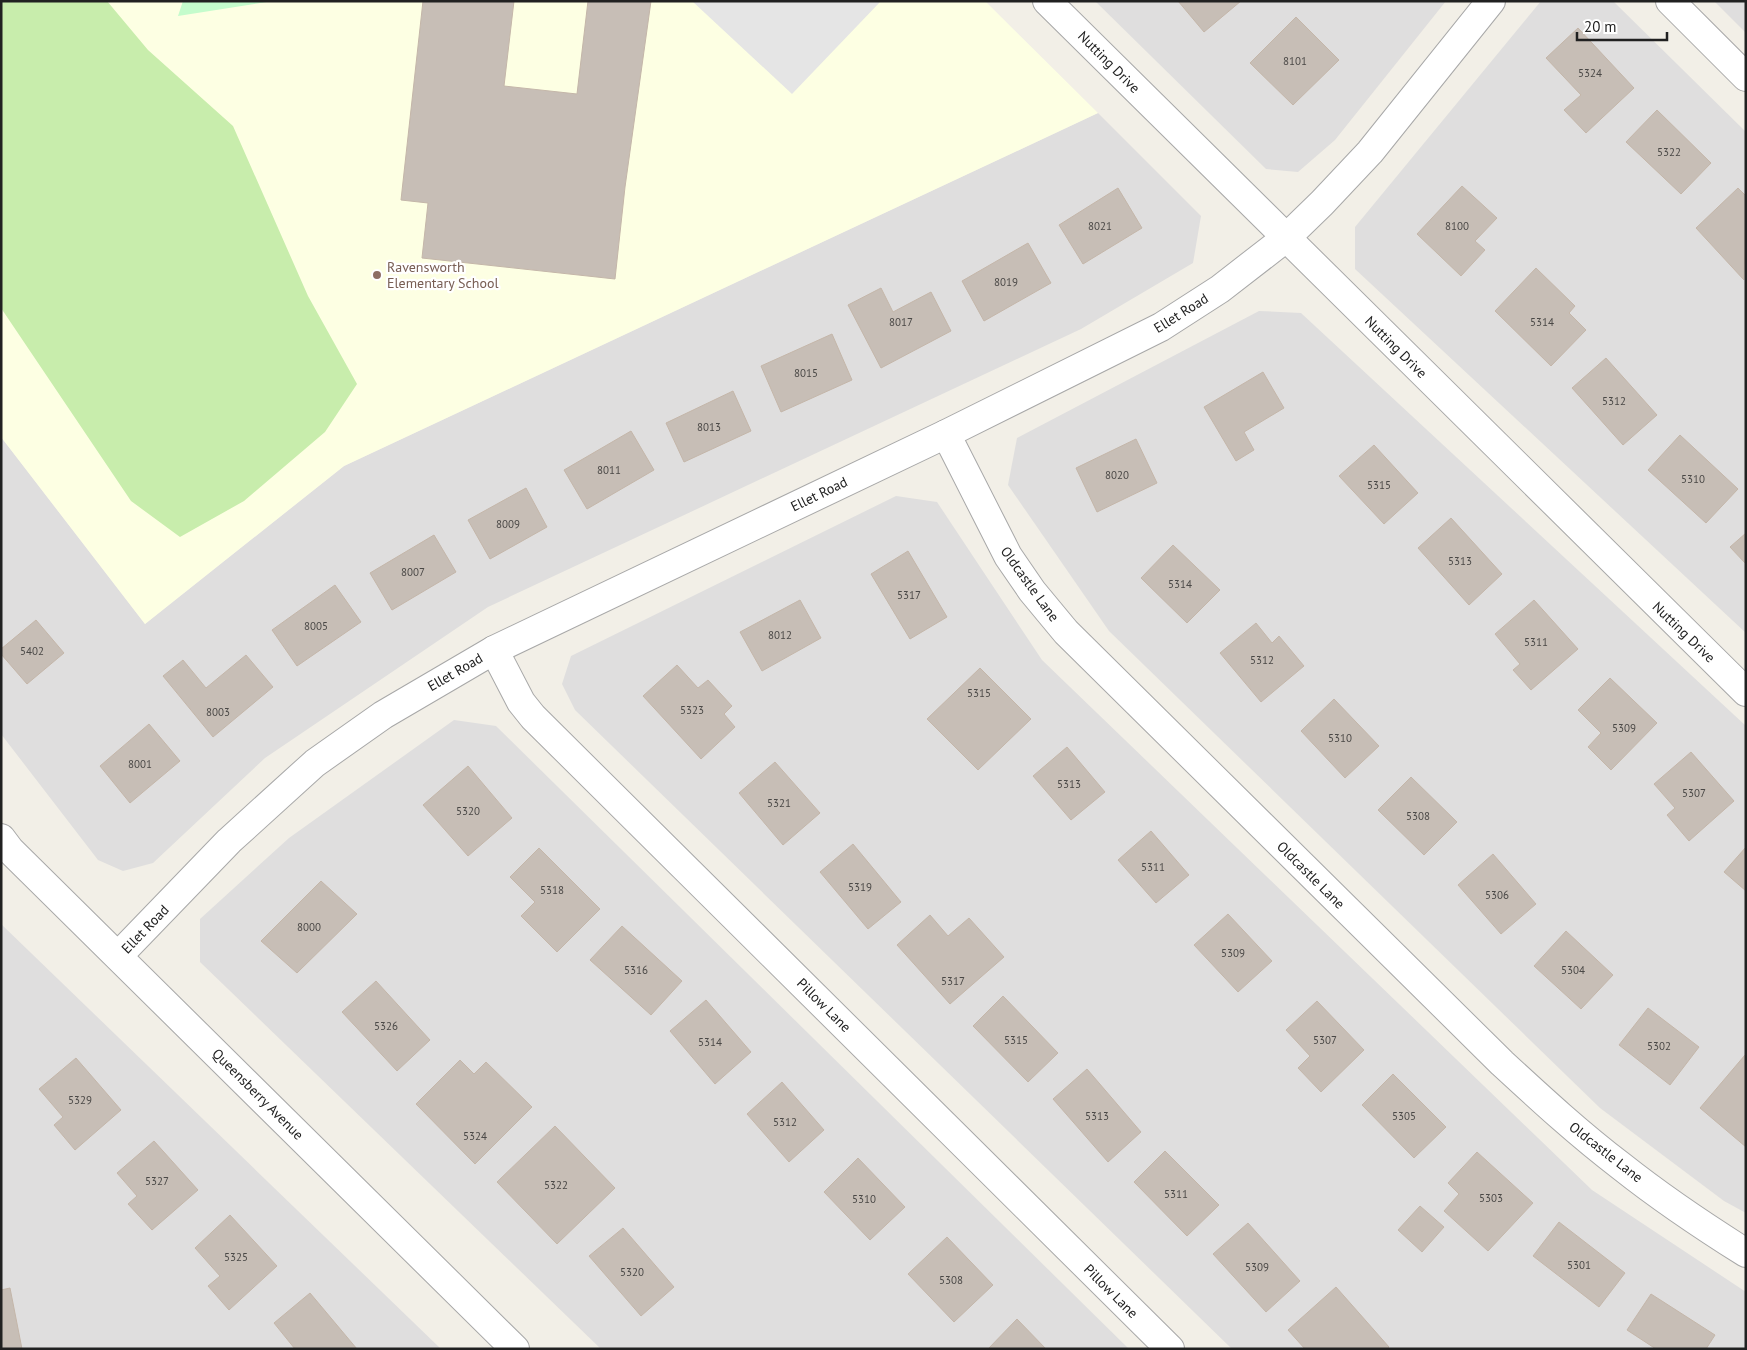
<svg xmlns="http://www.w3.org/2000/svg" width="1747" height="1350" font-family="'PT Sans',sans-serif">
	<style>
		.residential { fill: #dfdede }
		.education { fill: #fdffe3 }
		.grass { fill: #c8edac }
		.park { fill: #c4fccc }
		.parking { fill: #e5e5e5 }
		.building { fill: #c7beb6; stroke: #c4b6a9 }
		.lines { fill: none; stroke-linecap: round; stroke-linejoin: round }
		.minor-casing { stroke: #a8a8a8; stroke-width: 30 }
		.tertiary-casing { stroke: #a8a8a8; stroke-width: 30 }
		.minor { stroke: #fff; stroke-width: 28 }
		.tertiary { stroke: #fff; stroke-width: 28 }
		.education-dot { fill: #8d6e63; stroke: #fff; stroke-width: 2 }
		.labels { text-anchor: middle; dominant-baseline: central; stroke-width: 4.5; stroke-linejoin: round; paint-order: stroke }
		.number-label { font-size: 11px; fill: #4a4846 }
		.street-label { font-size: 14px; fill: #212121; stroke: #fff }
		.education-label { font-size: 14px; fill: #785e54; stroke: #fff; text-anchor: start }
	</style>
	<rect width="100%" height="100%" fill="#f2efe7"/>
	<g class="residential">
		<polygon points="1095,1 1446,1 1335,140 1298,172 1266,169"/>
		<polygon points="1541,1 1613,1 1746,132 1746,633 1355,269 1355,227"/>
		<polygon points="1714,1 1746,1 1746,33"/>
		<polygon points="1098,113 1201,216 1193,263 1081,329 488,607 265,758 153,863 123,871 98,860 1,734 1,437 145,624 344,466"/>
		<polygon points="1259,311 1301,313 1746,726 1746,1213 1724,1201 1600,1108 1109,631 1008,485 1017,438"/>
		<polygon points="896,496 937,502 1042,660 1592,1190 1746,1292 1746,1349 1232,1349 575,710 562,684 571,656"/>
		<polygon points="454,720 496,726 1129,1349 601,1349 200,962 200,919 289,838"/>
		<polygon points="1,924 441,1349 1,1349"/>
	</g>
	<polygon class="education" points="1,1 985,1 1098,113 344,466 145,624 1,437"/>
	<polygon class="grass" points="1,1 107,1 148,50 233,126 308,296 357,384 325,432 244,501 180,537 131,501 1,308"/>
	<polygon class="park" points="183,1 273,1 178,16"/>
	<polygon class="parking" points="692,1 881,1 792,94"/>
	<g class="building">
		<polygon points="423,1 514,1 504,86 577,94 588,1 651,1 625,187 615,279 422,258 428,203 401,200"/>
		<polygon points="1178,1 1241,1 1204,32"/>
		<polygon points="1296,17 1339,60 1293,105 1250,63"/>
		<polygon points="1578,28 1634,88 1586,133 1564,110 1581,95 1546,58"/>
		<polygon points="1657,110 1711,163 1681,194 1626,142"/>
		<polygon points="1462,186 1497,218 1475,241 1485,250 1461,276 1417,234"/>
		<polygon points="1118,188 1142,228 1083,264 1059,225"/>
		<polygon points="1738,188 1746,196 1744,280 1696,228"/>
		<polygon points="1028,243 1051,283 984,321 962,281"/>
		<polygon points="1536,268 1575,306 1569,313 1586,330 1551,366 1495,311"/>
		<polygon points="881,288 893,312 931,292 951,331 881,368 848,305"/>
		<polygon points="832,334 852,380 781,412 761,366"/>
		<polygon points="1606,358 1657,415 1623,445 1572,388"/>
		<polygon points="1263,372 1284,408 1244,432 1254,450 1236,461 1204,407"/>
		<polygon points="733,391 751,431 684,462 666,423"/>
		<polygon points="631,431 654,470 587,509 564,470"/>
		<polygon points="1680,435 1738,489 1706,523 1648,470"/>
		<polygon points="1136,439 1157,483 1097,512 1076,468"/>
		<polygon points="1374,445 1418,493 1384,524 1339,476"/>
		<polygon points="526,488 547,527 490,559 468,520"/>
		<polygon points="1451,518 1502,574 1469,605 1418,548"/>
		<polygon points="1746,533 1746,564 1730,547"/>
		<polygon points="434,535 456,572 392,610 370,573"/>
		<polygon points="1173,545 1220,590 1187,623 1141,578"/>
		<polygon points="908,551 947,617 910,639 871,574"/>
		<polygon points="335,585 361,622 297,666 272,630"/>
		<polygon points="800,600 821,638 762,671 740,632"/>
		<polygon points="1534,600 1578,649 1531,690 1513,670 1520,664 1495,634"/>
		<polygon points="36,620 64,653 27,684 1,654 1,649"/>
		<polygon points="1256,623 1272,643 1279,636 1304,666 1261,702 1220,653"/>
		<polygon points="246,655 273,687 213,737 163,676 183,660 206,688"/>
		<polygon points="677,665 698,688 708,680 732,706 724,714 735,727 701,759 643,696"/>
		<polygon points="980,668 1031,719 978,770 927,719"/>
		<polygon points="1610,678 1657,723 1611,770 1588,747 1601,733 1578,710"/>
		<polygon points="1334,699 1379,746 1345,778 1301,731"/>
		<polygon points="149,724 180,761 130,803 100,766"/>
		<polygon points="1067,747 1105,792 1071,820 1033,776"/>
		<polygon points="1691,752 1734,801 1689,841 1667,815 1675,808 1654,784"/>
		<polygon points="775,762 820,813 783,845 739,793"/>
		<polygon points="468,766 512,818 468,856 423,805"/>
		<polygon points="1411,777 1457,822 1424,855 1378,810"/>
		<polygon points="1151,831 1189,875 1156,903 1118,860"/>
		<polygon points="853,844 901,902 868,929 820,872"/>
		<polygon points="1746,847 1746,891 1724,872"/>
		<polygon points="539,848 600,909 557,952 521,916 535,902 510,877"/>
		<polygon points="1493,854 1536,904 1501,934 1458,885"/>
		<polygon points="321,881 357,914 297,973 261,941"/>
		<polygon points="1228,914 1272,961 1238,992 1194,945"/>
		<polygon points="930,915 948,936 969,918 1004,957 950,1004 897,945"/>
		<polygon points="622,926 682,981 651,1015 590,960"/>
		<polygon points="1566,931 1613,975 1581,1009 1534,966"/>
		<polygon points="376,981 430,1040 397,1071 342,1012"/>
		<polygon points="1003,996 1058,1053 1028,1082 973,1026"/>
		<polygon points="706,1000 751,1052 715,1084 670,1031"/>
		<polygon points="1317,1001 1364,1050 1321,1092 1298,1068 1310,1056 1286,1030"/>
		<polygon points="1648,1008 1699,1047 1670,1085 1619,1045"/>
		<polygon points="1745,1055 1746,1056 1746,1147 1700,1108"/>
		<polygon points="76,1058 121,1110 75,1150 54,1125 63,1117 39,1089"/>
		<polygon points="460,1060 474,1074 486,1062 532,1107 475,1164 416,1104"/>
		<polygon points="1087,1069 1141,1132 1108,1162 1053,1099"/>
		<polygon points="1393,1074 1446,1127 1414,1158 1362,1105"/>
		<polygon points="782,1082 824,1130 789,1162 747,1114"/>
		<polygon points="555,1126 615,1188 557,1244 497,1182"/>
		<polygon points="154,1141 198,1190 152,1230 128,1204 137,1196 117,1173"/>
		<polygon points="1165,1151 1219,1205 1187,1236 1134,1182"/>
		<polygon points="1477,1152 1533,1203 1488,1251 1444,1211 1459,1194 1448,1183"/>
		<polygon points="858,1158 905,1207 870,1240 824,1192"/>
		<polygon points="1420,1206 1444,1227 1422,1252 1398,1230"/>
		<polygon points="230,1215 277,1266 229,1310 208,1286 220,1276 195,1248"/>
		<polygon points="1559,1222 1625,1273 1599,1307 1533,1256"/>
		<polygon points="1248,1223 1300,1281 1266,1312 1213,1254"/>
		<polygon points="623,1228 674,1287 641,1316 589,1256"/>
		<polygon points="947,1237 993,1285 954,1322 908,1274"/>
		<polygon points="1336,1287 1389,1347 1387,1349 1305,1349 1288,1330"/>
		<polygon points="10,1288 22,1349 1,1349 1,1290"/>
		<polygon points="310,1293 357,1349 295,1349 274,1323"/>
		<polygon points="1651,1294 1715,1335 1706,1349 1656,1349 1627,1330"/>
		<polygon points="1017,1319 1046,1349 988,1349"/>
	</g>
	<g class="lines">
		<g class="minor-casing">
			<g id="minor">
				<polyline points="1047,1 1746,692"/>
				<polyline points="1670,1 1746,77"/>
				<path d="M946,434L1008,556L1032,591L1066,632L1502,1063C1541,1099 1579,1134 1621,1166C1660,1197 1703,1226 1746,1253"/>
				<polyline points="494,650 521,702 533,717 1170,1349"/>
				<polyline points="118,956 229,841 315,763 383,715 494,650 946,434 1161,327 1220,289 1287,237 1322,203 1370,152 1491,1"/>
			</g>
		</g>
		<g class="tertiary-casing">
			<polyline id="tertiary" points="1,838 10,850 515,1349"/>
		</g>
		<use href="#minor" class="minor"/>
		<use href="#tertiary" class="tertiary"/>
	</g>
	<circle class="education-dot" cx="377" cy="275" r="5"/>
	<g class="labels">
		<g class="number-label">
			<text x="1295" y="61">8101</text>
			<text x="1590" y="73">5324</text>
			<text x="1669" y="152">5322</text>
			<text x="1100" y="226">8021</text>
			<text x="1457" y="226">8100</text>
			<text x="1006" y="282">8019</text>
			<text x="901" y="322">8017</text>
			<text x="1542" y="322">5314</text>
			<text x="806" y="373">8015</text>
			<text x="1614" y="401">5312</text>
			<text x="709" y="427">8013</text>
			<text x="609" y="470">8011</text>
			<text x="1117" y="475">8020</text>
			<text x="1693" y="479">5310</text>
			<text x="1379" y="485">5315</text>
			<text x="508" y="524">8009</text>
			<text x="1460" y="561">5313</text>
			<text x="413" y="572">8007</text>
			<text x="1180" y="584">5314</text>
			<text x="909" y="595">5317</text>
			<text x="316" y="626">8005</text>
			<text x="780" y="635">8012</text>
			<text x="1536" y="642">5311</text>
			<text x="32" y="651">5402</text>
			<text x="1262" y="660">5312</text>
			<text x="979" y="693">5315</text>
			<text x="692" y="710">5323</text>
			<text x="218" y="712">8003</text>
			<text x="1624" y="728">5309</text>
			<text x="1340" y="738">5310</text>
			<text x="140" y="764">8001</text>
			<text x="1069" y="784">5313</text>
			<text x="1694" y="793">5307</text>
			<text x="779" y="803">5321</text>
			<text x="468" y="811">5320</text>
			<text x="1418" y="816">5308</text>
			<text x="1153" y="867">5311</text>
			<text x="860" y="887">5319</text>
			<text x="552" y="890">5318</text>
			<text x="1497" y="895">5306</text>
			<text x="309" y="927">8000</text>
			<text x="1233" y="953">5309</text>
			<text x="636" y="970">5316</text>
			<text x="1573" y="970">5304</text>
			<text x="953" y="981">5317</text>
			<text x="386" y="1026">5326</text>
			<text x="1016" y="1040">5315</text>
			<text x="1325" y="1040">5307</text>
			<text x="710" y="1042">5314</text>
			<text x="1659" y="1046">5302</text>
			<text x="80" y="1100">5329</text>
			<text x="1097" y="1116">5313</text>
			<text x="1404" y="1116">5305</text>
			<text x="785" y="1122">5312</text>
			<text x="475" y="1136">5324</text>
			<text x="157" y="1181">5327</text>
			<text x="556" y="1185">5322</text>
			<text x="1176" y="1194">5311</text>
			<text x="1491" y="1198">5303</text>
			<text x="864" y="1199">5310</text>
			<text x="236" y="1257">5325</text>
			<text x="1579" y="1265">5301</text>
			<text x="1257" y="1267">5309</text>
			<text x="632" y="1272">5320</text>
			<text x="951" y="1280">5308</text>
		</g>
		<g class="street-label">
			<text transform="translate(1109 62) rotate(45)">Nutting Drive</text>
			<text transform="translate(1181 313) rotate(-32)">Ellet Road</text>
			<text transform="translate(1396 347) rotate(45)">Nutting Drive</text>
			<text transform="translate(819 494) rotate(-26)">Ellet Road</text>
			<text transform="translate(1030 584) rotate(54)">Oldcastle Lane</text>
			<text transform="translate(1684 632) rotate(44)">Nutting Drive</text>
			<text transform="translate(455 672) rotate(-30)">Ellet Road</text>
			<text transform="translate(1311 875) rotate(45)">Oldcastle Lane</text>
			<text transform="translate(145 929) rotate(-46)">Ellet Road</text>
			<text transform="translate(824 1005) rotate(45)">Pillow Lane</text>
			<text transform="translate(258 1094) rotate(45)">Queensberry Avenue</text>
			<text transform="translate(1606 1152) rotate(38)">Oldcastle Lane</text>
			<text transform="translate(1111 1291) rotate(45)">Pillow Lane</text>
		</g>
		<g class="education-label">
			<text x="387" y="267">Ravensworth<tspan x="387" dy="16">Elementary School</tspan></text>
		</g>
	</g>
	<rect width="1747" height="1350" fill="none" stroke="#212121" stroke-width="5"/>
	<path d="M1577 32v8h90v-8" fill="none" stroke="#212121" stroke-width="2.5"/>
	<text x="1584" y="32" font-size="15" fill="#212121" stroke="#ffffff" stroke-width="4" paint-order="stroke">20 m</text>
</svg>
